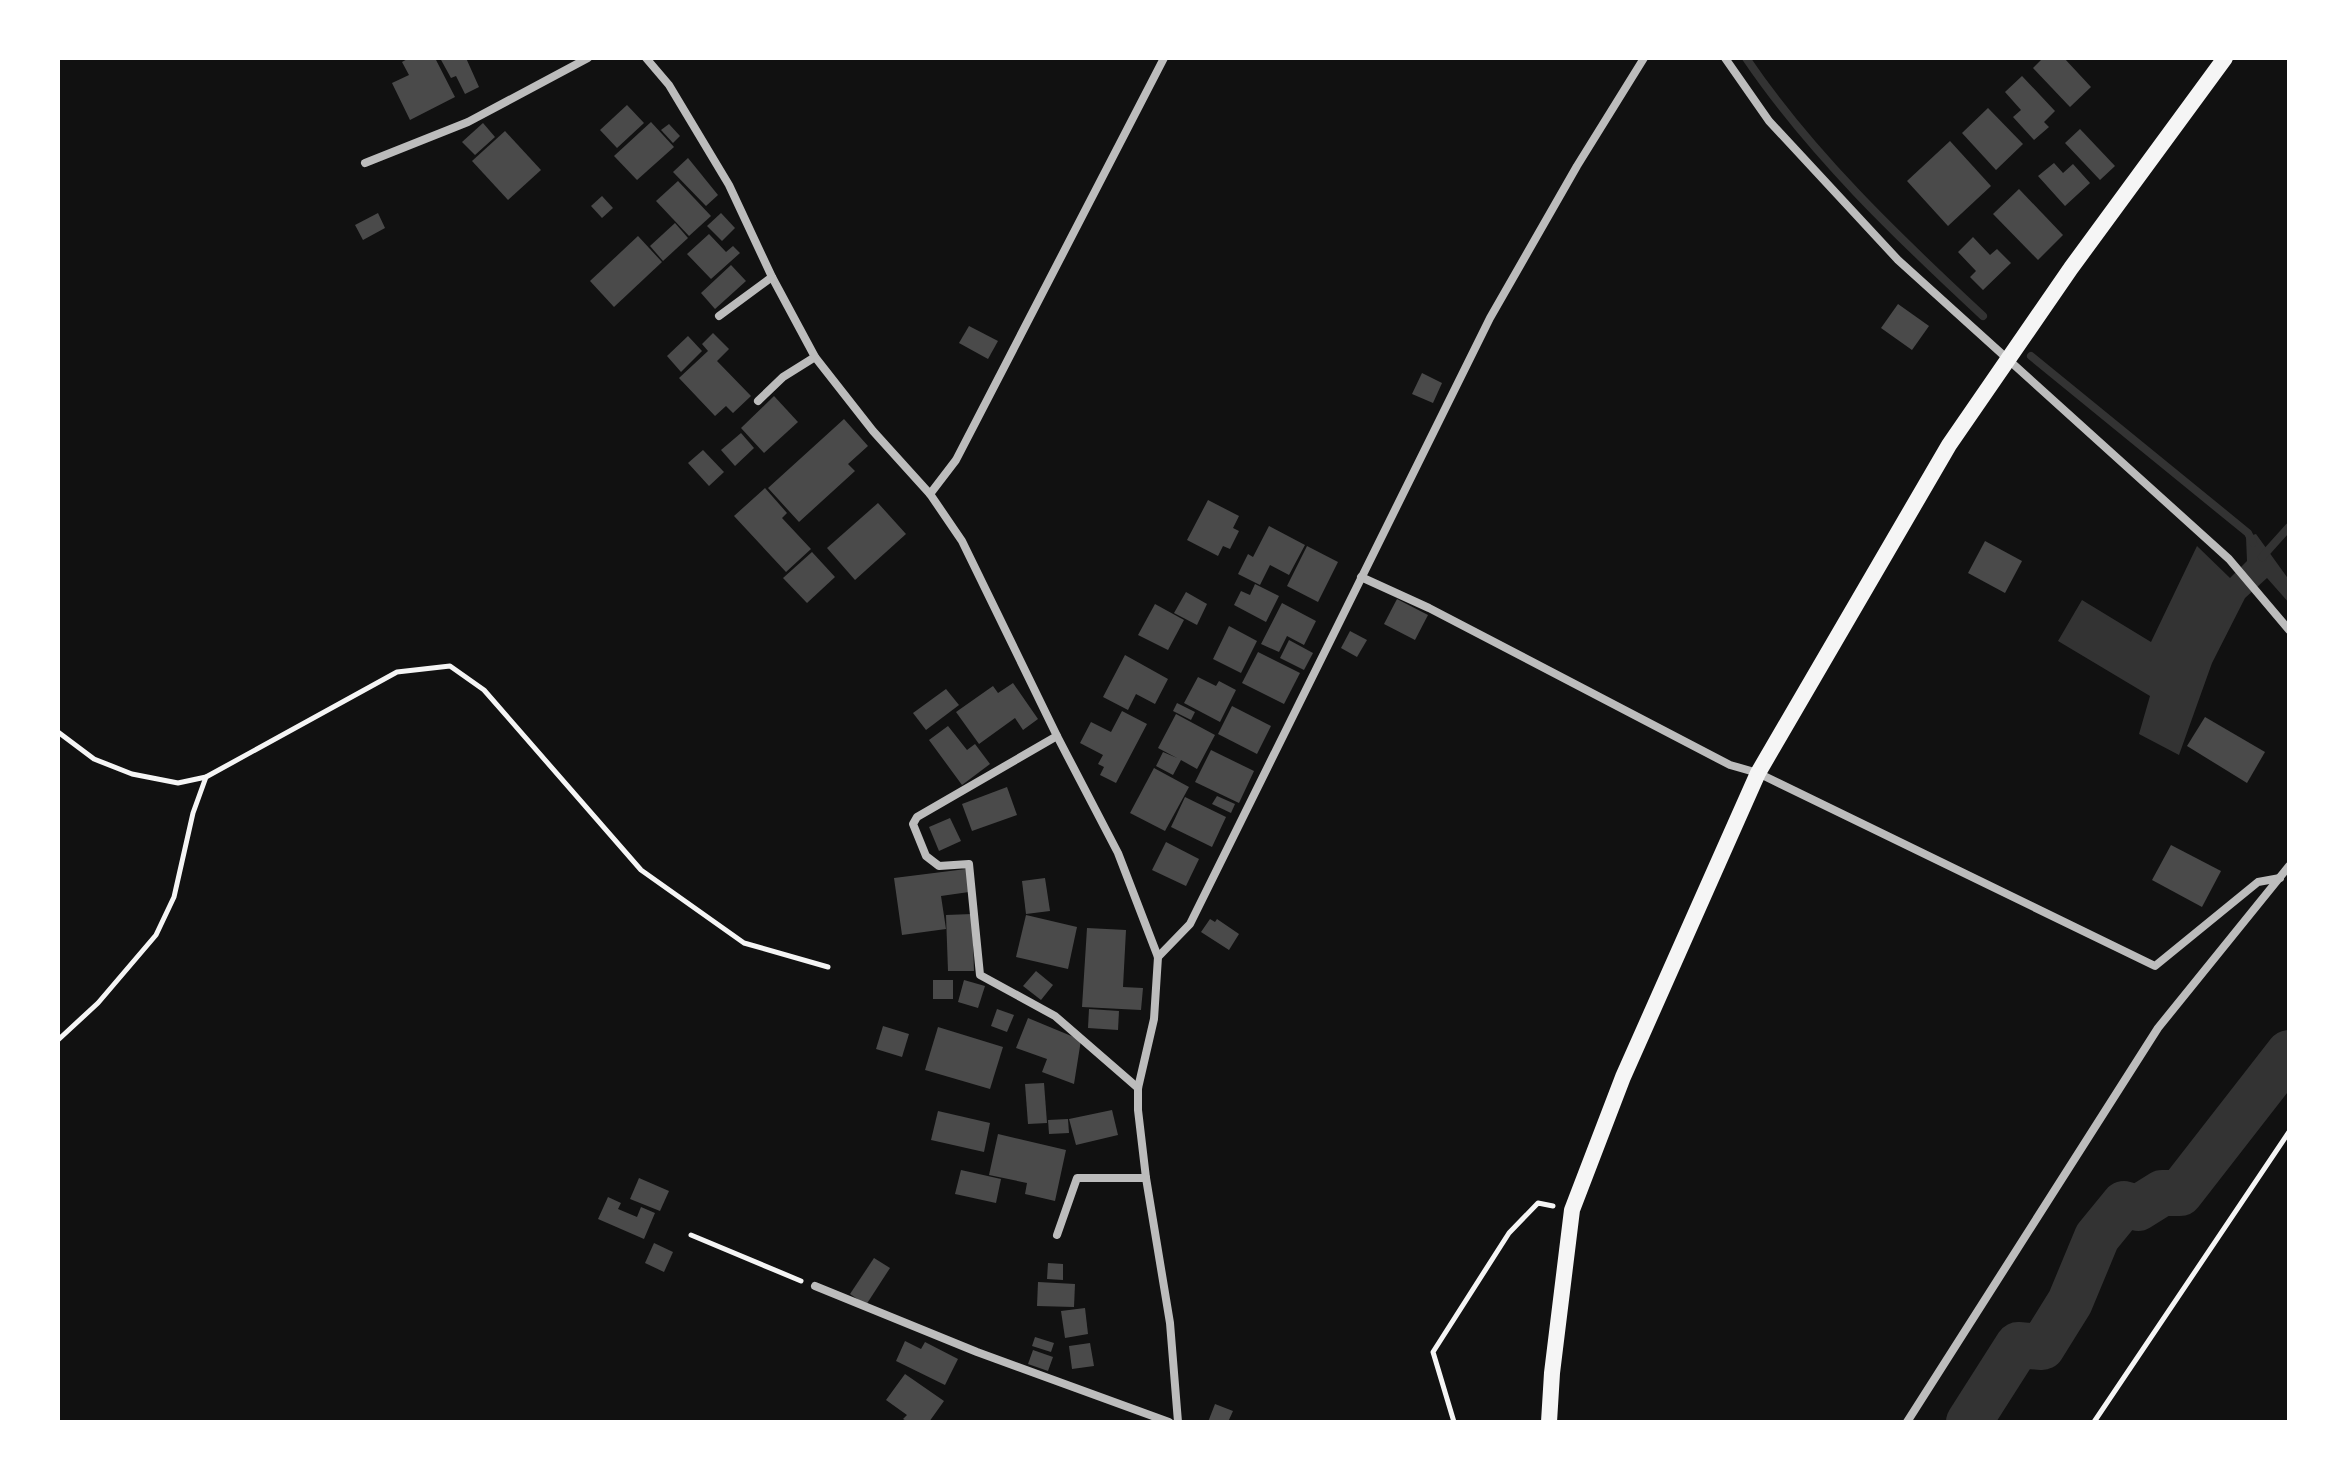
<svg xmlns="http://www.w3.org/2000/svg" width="2347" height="1480" font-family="Cabin,sans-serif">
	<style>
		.water { fill: #333 }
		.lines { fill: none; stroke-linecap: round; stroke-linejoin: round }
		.stream { stroke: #333; stroke-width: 8 }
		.river { stroke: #333; stroke-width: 46 }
		.building { fill: #4a4a4a }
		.path { stroke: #f5f5f5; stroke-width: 5 }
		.minor { stroke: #bcbcbc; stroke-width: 8 }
		.primary { stroke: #f5f5f5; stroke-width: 16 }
	</style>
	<rect width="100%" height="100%" fill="#111"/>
	<polygon class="water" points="2256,534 2289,580 2289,603 2267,578 2245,598 2212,663 2179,755 2139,734 2150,696 2058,641 2082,600 2151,642 2197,546 2230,578 2247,561 2246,537"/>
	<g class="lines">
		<g class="stream">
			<path d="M1746,58C1811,154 1898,237 1983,316"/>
			<polyline points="2031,356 2248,533 2253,543"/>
			<polyline points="2262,557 2289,527"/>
		</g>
		<polyline class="river" points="1969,1422 2018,1345 2042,1347 2070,1302 2097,1237 2124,1204 2138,1208 2162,1193 2180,1193 2289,1053"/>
	</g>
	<g class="building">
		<polygon points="409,58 435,58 455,97 410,120 392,83 409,75 402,62"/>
		<polygon points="440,58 466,58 479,87 465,94 456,76 451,78"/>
		<polygon points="2043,58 2064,58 2091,87 2070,107 2033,68"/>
		<polygon points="2022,76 2055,111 2044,122 2049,127 2034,140 2013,117 2021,110 2005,92"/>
		<polygon points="627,105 644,123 617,148 600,130"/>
		<polygon points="1988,108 2023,144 1996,170 1962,133"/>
		<polygon points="651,122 674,147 637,180 614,156"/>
		<polygon points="483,123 495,137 475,155 462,142"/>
		<polygon points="669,124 680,136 673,143 661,130"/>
		<polygon points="2080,129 2115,166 2100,180 2065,143"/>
		<polygon points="505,131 541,170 508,200 472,161"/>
		<polygon points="1950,141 1991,186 1948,226 1907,181"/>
		<polygon points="688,158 718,195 706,206 673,172"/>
		<polygon points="2054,163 2063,173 2073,164 2090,183 2065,206 2038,176"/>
		<polygon points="678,181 711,216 689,236 656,201"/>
		<polygon points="2019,189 2063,235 2038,260 1993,214"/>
		<polygon points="602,196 613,208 602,218 591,206"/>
		<polygon points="378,213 385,228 363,240 355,225"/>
		<polygon points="721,213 735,228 722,241 707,226"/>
		<polygon points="675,223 688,238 663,261 650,246"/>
		<polygon points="709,234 726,252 733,246 740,253 711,279 687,254"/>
		<polygon points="638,236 662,262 614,307 590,281"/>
		<polygon points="1973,237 1990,255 1997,249 2011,263 1983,290 1970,277 1976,271 1958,252"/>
		<polygon points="731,265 746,281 715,309 701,293"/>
		<polygon points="1898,304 1929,326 1912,350 1881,328"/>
		<polygon points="969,326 998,341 988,359 959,343"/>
		<polygon points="713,333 729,349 717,361 751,396 733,413 726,406 715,416 679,378 708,351 702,344"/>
		<polygon points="688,336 702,351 681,372 667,356"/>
		<polygon points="1422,373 1442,383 1433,403 1412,394"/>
		<polygon points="774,396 798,422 764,453 741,428"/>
		<polygon points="844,419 868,446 848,464 855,471 799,522 768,488"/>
		<polygon points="741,433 754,448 735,466 721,450"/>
		<polygon points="703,450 724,472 709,486 688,463"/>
		<polygon points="765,488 787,513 782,518 811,549 786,572 734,516"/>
		<polygon points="1208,500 1239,516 1233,528 1239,531 1230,549 1223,546 1218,556 1187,540"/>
		<polygon points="878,503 906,534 855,580 827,548"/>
		<polygon points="1269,526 1305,545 1289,575 1270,565 1260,585 1238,574 1248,554 1253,557"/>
		<polygon points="1985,541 2022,561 2005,593 1968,573"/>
		<polygon points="1307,546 1338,562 1318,602 1287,586"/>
		<polygon points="812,552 835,577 807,603 783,578"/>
		<polygon points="1255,584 1279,596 1266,622 1234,605 1241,591 1250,595"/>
		<polygon points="1186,592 1207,604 1197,625 1174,613"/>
		<polygon points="1397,599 1428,615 1415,640 1384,624"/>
		<polygon points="1282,603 1316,621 1304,645 1287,636 1279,652 1261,644"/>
		<polygon points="1155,604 1184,620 1168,650 1138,635"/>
		<polygon points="1229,626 1257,641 1241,673 1213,659"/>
		<polygon points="1350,631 1367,640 1357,657 1341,648"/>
		<polygon points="1289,640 1313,653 1304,670 1280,658"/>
		<polygon points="1258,652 1300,673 1284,704 1242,683"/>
		<polygon points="1125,655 1168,679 1155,704 1136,694 1128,710 1103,697"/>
		<polygon points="1198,677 1216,686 1219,681 1236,690 1220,722 1184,703"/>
		<polygon points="1013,683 1038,719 1023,730 1015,718 979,744 956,712 993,686 998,693"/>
		<polygon points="946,689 959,705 926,730 913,713"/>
		<polygon points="1177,703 1195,712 1191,720 1173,711"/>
		<polygon points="1232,706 1271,726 1257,754 1218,734"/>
		<polygon points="1122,711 1147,724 1116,783 1100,775 1104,767 1098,764 1103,755 1080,743 1091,722 1111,732"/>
		<polygon points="1176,714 1215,735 1197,769 1181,760 1173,775 1156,766 1163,752 1177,758 1158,748"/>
		<polygon points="2205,717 2265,752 2247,783 2187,746"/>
		<polygon points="948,726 967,750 975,744 990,764 962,785 929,740"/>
		<polygon points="1211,750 1254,771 1239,803 1195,782"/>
		<polygon points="1154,768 1189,787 1165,831 1130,813"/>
		<polygon points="1007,787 1017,815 972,831 962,804"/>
		<polygon points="1217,796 1235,804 1231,813 1212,804"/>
		<polygon points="1185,797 1226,817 1212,847 1171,827"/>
		<polygon points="950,818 961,841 939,851 929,827"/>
		<polygon points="1166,842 1199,859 1186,886 1152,870"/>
		<polygon points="2171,845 2221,871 2202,907 2152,880"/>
		<polygon points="966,869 969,892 941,896 946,929 902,935 894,878"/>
		<polygon points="1045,878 1050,911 1026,914 1022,881"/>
		<polygon points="972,914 974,971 948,971 946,915"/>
		<polygon points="1026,915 1077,927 1068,969 1016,957"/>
		<polygon points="1210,919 1215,922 1217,919 1239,934 1229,950 1201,932"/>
		<polygon points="1087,928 1126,930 1123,987 1143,988 1141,1010 1082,1007"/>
		<polygon points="1036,971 1053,985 1041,1000 1023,986"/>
		<rect x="933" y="980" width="20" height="19"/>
		<polygon points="964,980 985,986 978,1008 958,1002"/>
		<polygon points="997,1009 1014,1015 1007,1032 991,1026"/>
		<polygon points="1089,1009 1119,1011 1118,1030 1088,1028"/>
		<polygon points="1028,1018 1081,1040 1074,1084 1042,1072 1047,1059 1016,1048"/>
		<polygon points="883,1026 909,1034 902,1057 876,1049"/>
		<polygon points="938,1027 1003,1047 990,1089 925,1070"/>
		<polygon points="1044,1083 1047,1123 1028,1124 1025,1084"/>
		<polygon points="1112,1110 1118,1135 1076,1145 1069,1119"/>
		<polygon points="938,1111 990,1123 984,1152 931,1140"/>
		<polygon points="1068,1119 1069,1133 1049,1134 1048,1120"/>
		<polygon points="998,1134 1066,1150 1055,1201 1025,1194 1027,1183 989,1175"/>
		<polygon points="961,1170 1001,1179 996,1203 955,1194"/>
		<polygon points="639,1178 669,1191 660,1211 630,1199"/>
		<polygon points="608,1197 621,1203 618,1209 637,1217 641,1207 655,1213 644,1239 598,1219"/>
		<polygon points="654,1243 673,1252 664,1272 645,1263"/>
		<polygon points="874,1258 890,1268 866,1305 850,1294"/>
		<polygon points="1048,1263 1063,1264 1063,1280 1047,1279"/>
		<polygon points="1038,1282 1075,1284 1074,1307 1037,1306"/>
		<polygon points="1085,1308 1088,1334 1065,1338 1061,1311"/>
		<polygon points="1035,1337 1054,1343 1051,1352 1032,1346"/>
		<polygon points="905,1341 921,1349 925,1342 958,1359 945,1385 896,1361"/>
		<polygon points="1090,1343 1094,1366 1072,1369 1069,1346"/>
		<polygon points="1033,1350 1053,1357 1048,1371 1028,1364"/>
		<polygon points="905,1374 944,1401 929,1422 908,1422 903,1419 907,1415 886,1400"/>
		<polygon points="1215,1404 1233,1411 1228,1422 1208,1422"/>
	</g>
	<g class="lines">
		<g class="path">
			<polyline points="58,732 94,759 132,774 178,783 206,777 397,672 450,666 484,690 641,870 744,943 828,967"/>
			<polyline points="58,1040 98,1003 156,935 174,897 193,813 206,777"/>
			<polyline points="691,1235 801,1281"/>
			<polyline points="1454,1422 1433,1352 1509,1233 1538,1203 1553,1206"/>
			<polyline points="2094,1422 2289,1132"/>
		</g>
		<g class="minor">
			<polyline points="646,58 669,85 729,185 772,277 815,357 873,431 930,494 962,541 1057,736 1118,853 1158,957 1154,1019 1138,1088 1138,1110 1146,1178 1170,1323 1178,1422"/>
			<polyline points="1725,58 1769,121 1898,260 2229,559 2289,630"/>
			<polyline points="365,163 468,122 588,58"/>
			<polyline points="719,316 772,277"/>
			<polyline points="758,401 783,377 815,357"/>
			<polyline points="930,494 956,460 1164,58"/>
			<polyline points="1361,577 1429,608 1730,765 1758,773 2155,966 2258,882 2280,878"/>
			<polyline points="1057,736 917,817 913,824 926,856 939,866 969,864 980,975 1055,1016 1138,1088"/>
			<polyline points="1158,957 1190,924 1490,318 1577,166 1644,58"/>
			<polyline points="1057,1235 1077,1178 1146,1178"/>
			<polyline points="815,1286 977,1352 1169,1422"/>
			<polyline points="1907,1422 2158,1028 2289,866"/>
		</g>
		<polyline class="primary" points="1549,1422 1552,1373 1572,1210 1623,1077 1758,773 1949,445 2071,268 2225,58"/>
	</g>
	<rect width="2347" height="1480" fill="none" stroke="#ffffff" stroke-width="120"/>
</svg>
